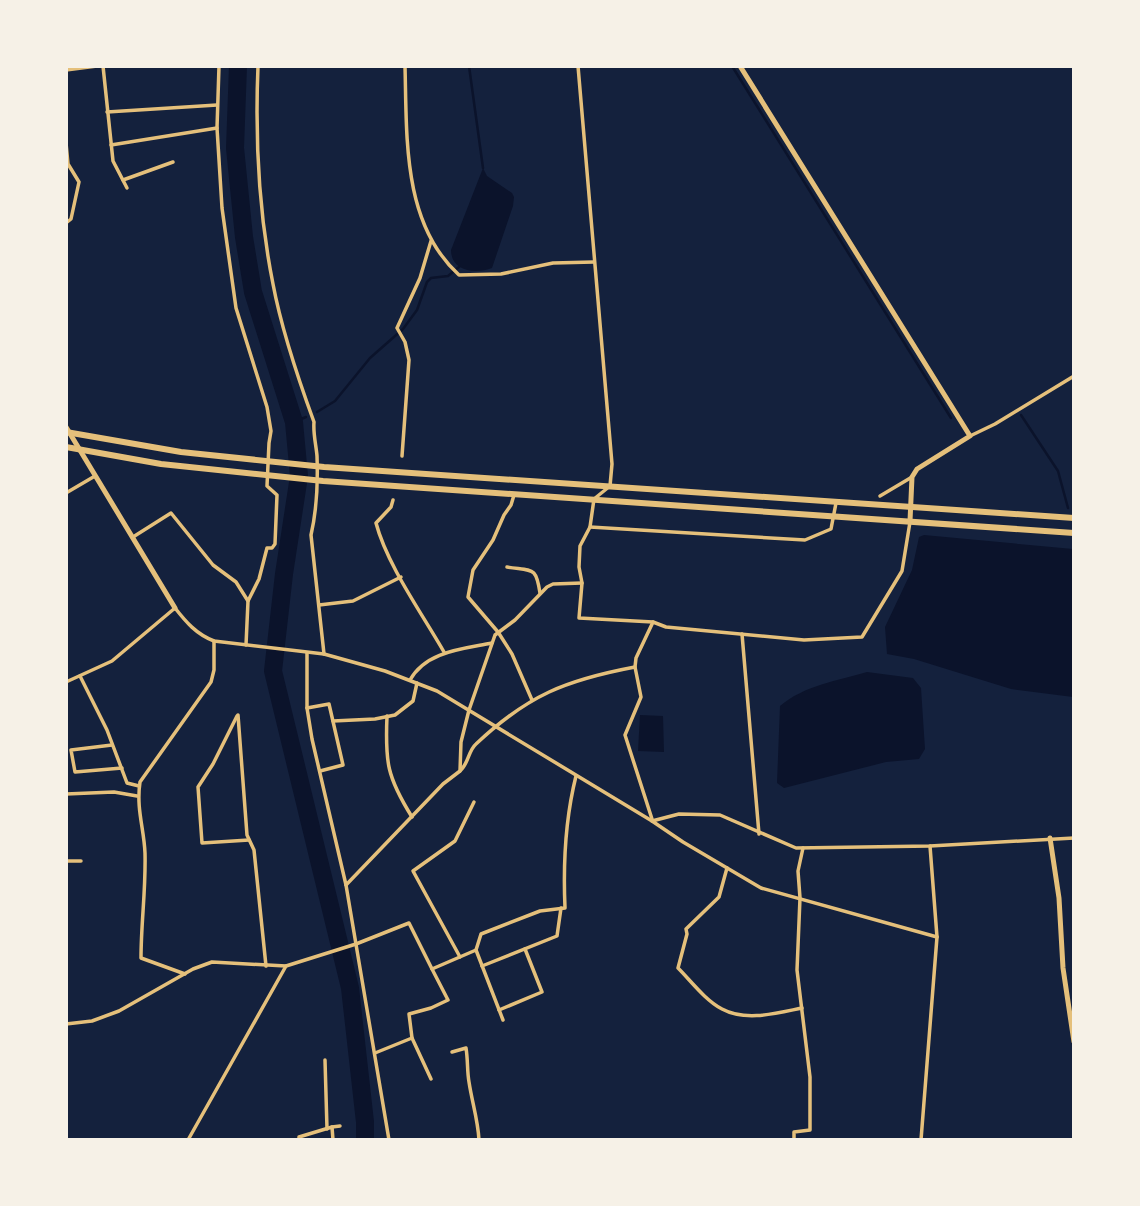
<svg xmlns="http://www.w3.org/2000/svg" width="1140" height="1206" font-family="Merriweather,serif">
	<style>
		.water { fill: #0b132b }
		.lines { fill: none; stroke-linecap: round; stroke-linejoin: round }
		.stream { stroke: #0b132b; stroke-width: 2.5 }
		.river { stroke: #0b132b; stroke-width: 18 }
		.minor { stroke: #e5c07b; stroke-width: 3.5 }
		.tertiary { stroke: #e5c07b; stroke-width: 5 }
		.trunk { stroke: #e5c07b; stroke-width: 6 }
	</style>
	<rect width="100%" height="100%" fill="#14213d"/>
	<g class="water">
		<path d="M483,168L487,176L512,193L514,197L513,206L492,268C476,274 451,272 451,250Z"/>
		<polygon points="924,535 1073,549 1073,697 1011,689 914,659 887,654 885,627 912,570 919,537"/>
		<path d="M867,672L913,678L921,688L925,749L919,759L886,762L784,788L777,783L780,706C803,686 839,680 867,672Z"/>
		<polygon points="640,715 663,716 664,752 638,751"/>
	</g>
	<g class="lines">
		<g class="stream">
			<polyline points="469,66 483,168"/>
			<polyline points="732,66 951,418"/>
			<polyline points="317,412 335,401 370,358 403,329 417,310 427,282 431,278 448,276 459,267"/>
			<polyline points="1021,415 1058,471 1068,508"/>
			<polyline points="294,422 306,417"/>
		</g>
		<polyline class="river" points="238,66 235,148 244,237 253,292 294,422 299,476 284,574 273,671 350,988 365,1122 365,1140"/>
		<g class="minor">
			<polyline points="103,66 113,161 127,188"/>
			<polyline points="219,66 217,128 222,208 236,308 267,407 271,431 269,443 267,486 277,495 275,544 272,548 267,548 259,579 248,601 246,645"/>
			<path d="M258,66C255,138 259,214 273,284C281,327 299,381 314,422C313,434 316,444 317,456C318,483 317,509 311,535L324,654"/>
			<path d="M405,66C407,137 402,223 459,275L501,274L553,263L594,262"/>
			<polyline points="578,66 612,464 610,486 594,499 590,527 580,546 579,567 582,583 579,618 653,622 666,627 804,640 862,637 902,571 910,522"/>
			<polyline points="66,70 97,66"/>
			<polyline points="107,112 217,105"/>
			<polyline points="66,143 68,164 79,182 71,219 66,223"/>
			<polyline points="111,145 217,128"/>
			<polyline points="123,180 173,162"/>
			<polyline points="970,436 995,424 1074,376"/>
			<polyline points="402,456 409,360 405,342 397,328 420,278 431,241"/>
			<polyline points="66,493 95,476"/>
			<polyline points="514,495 511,505 504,515 493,540 473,570 468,597 498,632 512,654 532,700"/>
			<polyline points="880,496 912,477"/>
			<path d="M393,500L391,507L376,523C387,565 423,615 444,652"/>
			<polyline points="590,527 805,540 831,529 836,503"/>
			<polyline points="133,537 171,513 213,565 236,582 248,601"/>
			<path d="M507,567C533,571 536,566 540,593"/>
			<polyline points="319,605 353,601 401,577"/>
			<polyline points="742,634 759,834"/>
			<polyline points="307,653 307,708 312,739 346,885 389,1140"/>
			<polyline points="80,676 107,730 127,783 139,786"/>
			<path d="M410,680C426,651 463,649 492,643"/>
			<path d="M66,682L112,661L175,608C186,622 196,634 214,641L324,654L385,671L437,691L652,821L683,842L761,888L937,937"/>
			<polyline points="307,708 329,704 343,765 320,771"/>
			<polyline points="238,715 247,835 254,850 266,966"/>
			<polyline points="237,716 213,764 198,787 202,843 249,840"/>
			<path d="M387,716C385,762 387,777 412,817"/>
			<polyline points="333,721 375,719 395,715 413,701 417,683"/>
			<polyline points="112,745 71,750 75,772 122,768"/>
			<path d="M460,771C469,763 468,751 476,744C528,695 566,680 635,667"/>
			<polyline points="66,794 114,792 137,796"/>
			<polyline points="652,819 625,735 641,697 635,667 636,658 653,622"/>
			<polyline points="652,821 679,814 720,815 796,848 930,846 1074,838"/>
			<polyline points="66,861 81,861"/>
			<path d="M727,868L719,897L686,929L687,934L678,968C691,981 705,1000 722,1009C746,1022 777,1013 802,1008"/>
			<polyline points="346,885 443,784 460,771 461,742 469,710 495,635 515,620 547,587 553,584 582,583"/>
			<polyline points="460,957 413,871 455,841 474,802"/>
			<polyline points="482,966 557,936 561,908"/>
			<path d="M185,974L141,958C141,923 146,889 145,853C144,828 136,809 140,782L211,682L214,670V641"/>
			<polyline points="499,1010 542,992 525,949"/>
			<path d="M503,1020L476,950L481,934L540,911L565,908C563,863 565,820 576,776"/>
			<polyline points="66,1024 92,1021 119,1011 193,969 212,962 286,966"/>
			<path d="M452,1052L466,1048C468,1060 467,1071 469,1082C472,1102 478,1120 479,1140"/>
			<polyline points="375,1053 412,1038"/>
			<polyline points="325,1060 327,1129"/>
			<polyline points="431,1079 412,1038 409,1014 431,1008 448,1000 432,969"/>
			<polyline points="332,1127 340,1126"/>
			<polyline points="188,1140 286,966 356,944 409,923 432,969 476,950"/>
			<polyline points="299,1140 299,1137 332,1127 333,1140"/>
			<polyline points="794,1140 794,1132 810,1130 810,1077 797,970 800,898 798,871 803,848"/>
			<polyline points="921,1140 937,937 930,846"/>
		</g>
		<g class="tertiary">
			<polyline points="740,66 970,436 917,469 912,477 910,521"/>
			<polyline points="66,427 175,608"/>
			<polyline points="1050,838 1059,898 1063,968 1074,1042"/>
		</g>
		<g class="trunk">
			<polyline points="66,432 181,452 324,467 1074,518"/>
			<polyline points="66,447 161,464 323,481 1074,533"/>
		</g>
	</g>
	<rect width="1140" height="1206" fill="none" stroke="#f6f1e7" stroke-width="136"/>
</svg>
